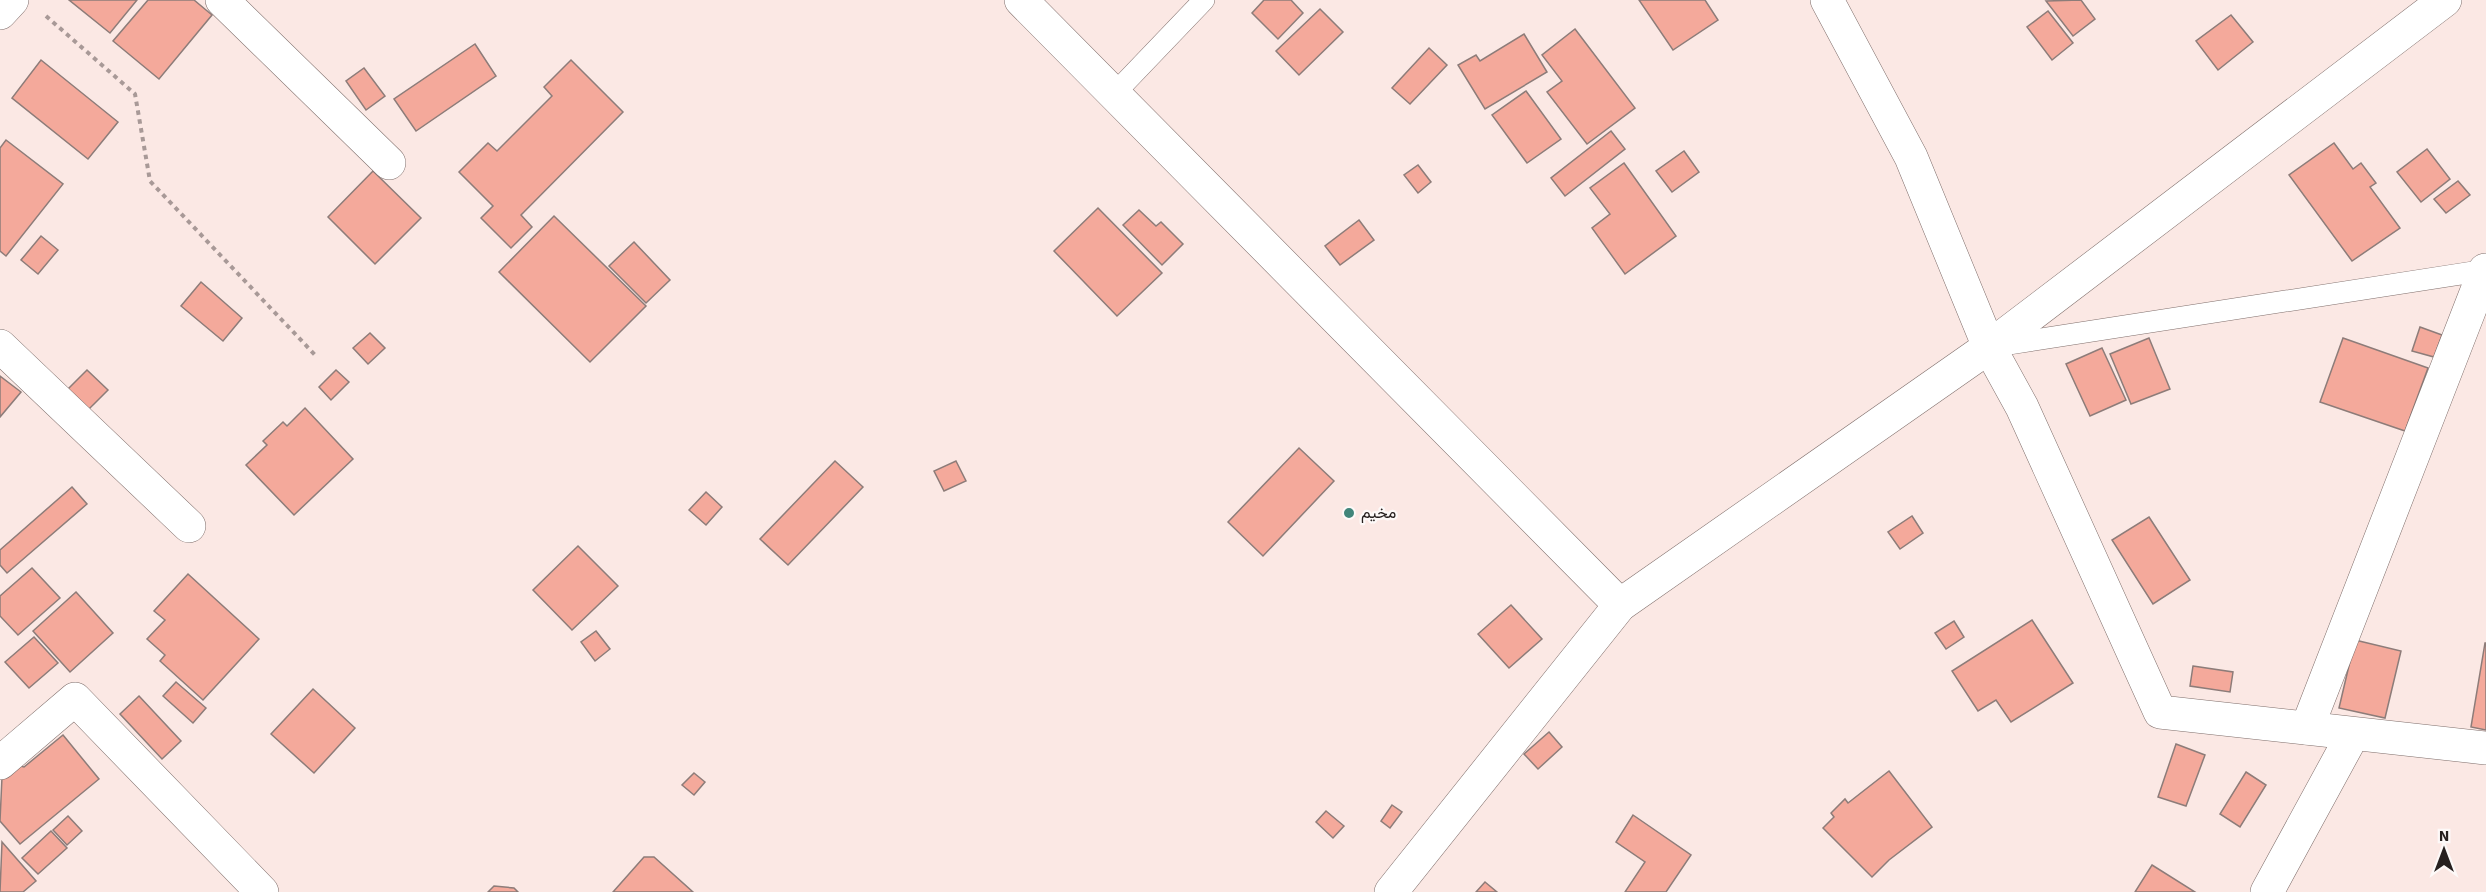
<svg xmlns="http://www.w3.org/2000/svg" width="2486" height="892" font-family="'Source Sans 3',Vazirmatn,sans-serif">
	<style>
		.building { fill: #f4a99b; stroke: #8d7c79; stroke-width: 1.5 }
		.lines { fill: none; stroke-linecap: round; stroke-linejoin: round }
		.lane-casing { stroke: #7f6e6b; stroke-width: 22 }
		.street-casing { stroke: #7f6e6b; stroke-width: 34 }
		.path { stroke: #a89997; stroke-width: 4; stroke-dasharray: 4.5 4.5; stroke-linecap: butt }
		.lane { stroke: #fff; stroke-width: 21 }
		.street { stroke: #fff; stroke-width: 33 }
		.poi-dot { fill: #41857a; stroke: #fdf9f8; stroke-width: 2 }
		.labels { text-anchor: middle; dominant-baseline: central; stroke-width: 4.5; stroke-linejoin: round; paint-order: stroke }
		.poi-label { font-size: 16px; fill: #27201f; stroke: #fdf9f8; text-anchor: start }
	</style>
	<rect width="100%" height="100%" fill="#fbe8e4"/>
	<g class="building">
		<polygon points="69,0 137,0 110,33"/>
		<polygon points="148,0 194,0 212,15 159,79 113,41"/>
		<polygon points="1264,0 1291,0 1303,13 1278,39 1252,13"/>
		<polygon points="1639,0 1705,0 1718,20 1673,50"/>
		<polygon points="2081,0 2095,19 2073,36 2046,1"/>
		<polygon points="1320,9 1343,32 1299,75 1276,51"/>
		<polygon points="2048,11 2073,43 2052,60 2027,27"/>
		<polygon points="2231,15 2253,42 2218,70 2196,41"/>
		<polygon points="1575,29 1635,108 1587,144 1547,92 1562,81 1542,55"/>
		<polygon points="1524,34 1547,72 1485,109 1458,65 1476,55 1480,61"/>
		<polygon points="475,44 496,76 416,131 394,99"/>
		<polygon points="1429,48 1447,65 1410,104 1392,88"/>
		<polygon points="41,60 118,122 88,159 12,98"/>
		<polygon points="571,60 623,112 521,215 532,227 511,248 481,218 493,206 459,172 488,143 497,151 552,96 544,87"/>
		<polygon points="364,68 385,96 366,110 346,81"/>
		<polygon points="1526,91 1561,139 1527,163 1492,115"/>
		<polygon points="1611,131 1625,149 1565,196 1551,178"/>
		<polygon points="6,140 63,184 6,256 0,251 0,148"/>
		<polygon points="2334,143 2353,169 2361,163 2376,183 2370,187 2400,228 2352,261 2289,175"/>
		<polygon points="2427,149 2450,179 2421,202 2397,172"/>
		<polygon points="1684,151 1699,172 1672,192 1656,171"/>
		<polygon points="1624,163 1676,236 1625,274 1592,228 1610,214 1590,188"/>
		<polygon points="1418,165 1431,182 1418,193 1404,175"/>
		<polygon points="373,171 421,218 375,264 328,217"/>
		<polygon points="2458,181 2470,195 2446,213 2434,199"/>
		<polygon points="1098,208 1162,273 1117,316 1054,251"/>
		<polygon points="1139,210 1156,226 1161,222 1183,244 1162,265 1123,225"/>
		<polygon points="554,216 646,306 590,362 499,272"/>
		<polygon points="1359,220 1374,240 1340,265 1325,246"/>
		<polygon points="41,236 58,250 38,274 21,260"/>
		<polygon points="634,242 670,280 646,303 609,266"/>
		<polygon points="201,282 242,318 223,341 181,306"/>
		<polygon points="2420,327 2442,335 2434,357 2412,351"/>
		<polygon points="370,333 385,348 368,364 353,348"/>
		<polygon points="2149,338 2170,389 2131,404 2110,354"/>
		<polygon points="2343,338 2428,368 2405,431 2320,402"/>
		<polygon points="2102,348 2126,400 2090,416 2066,364"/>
		<polygon points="87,370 108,390 88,410 68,389"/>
		<polygon points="336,370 349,382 331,400 319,387"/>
		<polygon points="0,376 21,392 0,417"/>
		<polygon points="305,408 353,459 294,515 246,465 267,445 263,441 283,422 287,426"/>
		<polygon points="1299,448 1334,481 1263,556 1228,522"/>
		<polygon points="835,461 863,487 788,565 760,539"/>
		<polygon points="956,461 966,481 944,491 934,471"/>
		<polygon points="72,487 87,504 7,573 0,565 0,550"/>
		<polygon points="706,492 722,507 706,525 689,510"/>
		<polygon points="1912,516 1923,533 1900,549 1888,532"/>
		<polygon points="2149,517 2190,580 2153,604 2112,540"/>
		<polygon points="578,546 618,586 572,630 533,590"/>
		<polygon points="32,568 60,598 18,635 0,616 0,596"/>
		<polygon points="188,574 259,639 203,700 160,661 165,655 147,639 165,620 154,611"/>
		<polygon points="76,592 113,633 70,672 33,631"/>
		<polygon points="1511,605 1542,639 1509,668 1478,634"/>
		<polygon points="2032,620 2073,683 2011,722 1996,700 1978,711 1952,671"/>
		<polygon points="1954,621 1964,637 1946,649 1935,633"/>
		<polygon points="596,631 610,649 595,661 581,642"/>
		<polygon points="34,637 58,663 29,688 5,662"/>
		<polygon points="2355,640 2401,651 2385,718 2339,708"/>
		<polygon points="2485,643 2486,643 2486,730 2471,727"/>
		<polygon points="2193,666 2233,672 2230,692 2190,686"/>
		<polygon points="176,682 206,708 193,723 163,696"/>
		<polygon points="313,689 355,728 314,773 271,734"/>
		<polygon points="139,696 181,741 162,759 120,714"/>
		<polygon points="1549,732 1562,747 1538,769 1524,754"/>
		<polygon points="63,735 99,779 20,844 0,821 2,777 16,765 24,767"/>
		<polygon points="2176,744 2205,755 2186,806 2158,797"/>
		<polygon points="1889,771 1932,827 1889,860 1872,877 1823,828 1834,817 1831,813 1845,799 1848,803"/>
		<polygon points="2246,772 2266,785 2240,827 2220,814"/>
		<polygon points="694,773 705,782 694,795 682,785"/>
		<polygon points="1392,805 1402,812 1390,828 1381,821"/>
		<polygon points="1326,811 1344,826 1333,838 1316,822"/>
		<polygon points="1633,815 1691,855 1666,892 1625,892 1645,862 1616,842"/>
		<polygon points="68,816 82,831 67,845 53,830"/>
		<polygon points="51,831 67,848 38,874 22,858"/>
		<polygon points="2,842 36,881 23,892 0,892"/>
		<polygon points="644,857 654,857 693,892 613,892"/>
		<polygon points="2152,865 2195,892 2135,892"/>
		<polygon points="1485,882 1497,892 1476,892"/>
		<polygon points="494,886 514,888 518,892 488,892"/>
	</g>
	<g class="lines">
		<g class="lane-casing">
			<g id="lane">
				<polyline points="1115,93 1204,0"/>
				<polyline points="1996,346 2486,270"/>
			</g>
		</g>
		<g class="street-casing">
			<g id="street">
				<polyline points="222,0 389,163"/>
				<polyline points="1021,0 1620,605"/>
				<polyline points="1827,0 1911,157 1989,347 2022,407 2160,712 2486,748"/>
				<polyline points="0,13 12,0"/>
				<polyline points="0,346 189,526"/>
				<polyline points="2307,728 2485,270"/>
				<polyline points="0,763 75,699 262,892"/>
				<polyline points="1391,892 1620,605 1989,347 2445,0"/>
				<polyline points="2267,892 2353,734"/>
			</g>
		</g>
		<polyline class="path" points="46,16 135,94 150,181 317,357"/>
		<use href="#lane" class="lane"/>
		<use href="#street" class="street"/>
	</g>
	<circle class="poi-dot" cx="1349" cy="513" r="6"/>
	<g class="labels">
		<g class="poi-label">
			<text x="1361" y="513">مخيم</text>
		</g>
	</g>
	<g transform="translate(2444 850)" stroke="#fdf9f8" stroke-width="4.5" paint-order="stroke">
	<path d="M0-4.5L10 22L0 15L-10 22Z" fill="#27201f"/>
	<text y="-9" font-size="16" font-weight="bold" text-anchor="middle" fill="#27201f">N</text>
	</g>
</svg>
